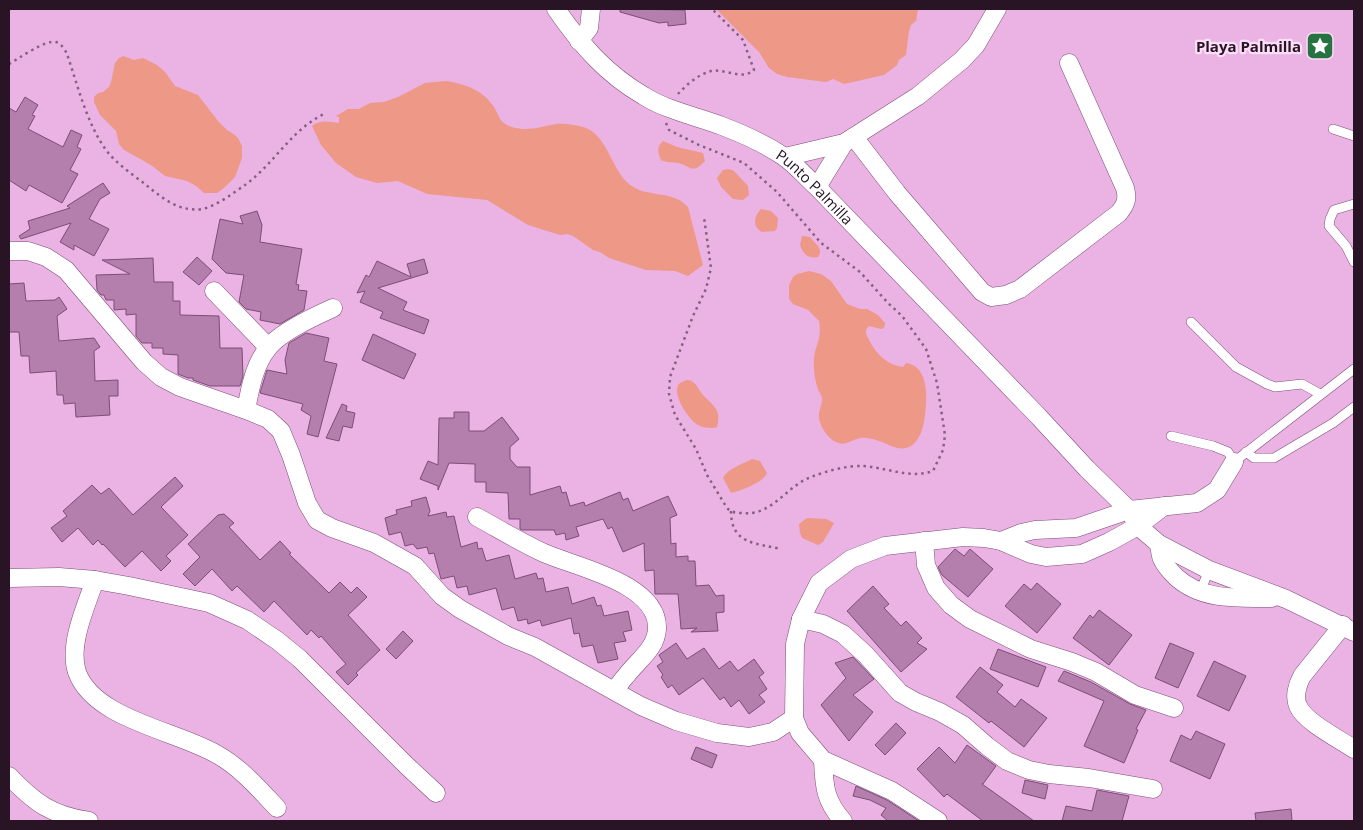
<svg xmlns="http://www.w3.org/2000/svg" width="1363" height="830" font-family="'Open Sans',sans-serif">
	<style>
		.green { fill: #ee9888 }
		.building { fill: #b47fad; stroke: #7d4c77 }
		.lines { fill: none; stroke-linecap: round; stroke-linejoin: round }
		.service-casing { stroke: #7e4d78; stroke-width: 10 }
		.minor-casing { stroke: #7e4d78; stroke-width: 19 }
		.path { stroke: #85607f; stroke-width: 2.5; stroke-dasharray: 2.5 4; stroke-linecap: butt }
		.service { stroke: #fff; stroke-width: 9 }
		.minor { stroke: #fff; stroke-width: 18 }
		.labels { text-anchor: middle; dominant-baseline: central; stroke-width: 4.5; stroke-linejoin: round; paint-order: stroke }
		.poi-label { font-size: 15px; font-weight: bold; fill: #281425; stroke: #fbdef6; text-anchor: end }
		.street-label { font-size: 15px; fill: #281425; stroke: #fbdef6 }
	</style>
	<rect width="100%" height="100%" fill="#ebb3e3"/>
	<g class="green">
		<polygon points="716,9 918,9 916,21 911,25 909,31 906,55 899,60 897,65 884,75 844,84 833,79 826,82 787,77 777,74 769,68 759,52"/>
		<polygon points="123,56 134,60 143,58 157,65 165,72 175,86 198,95 218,121 227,130 235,135 238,138 242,146 242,158 235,177 224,188 217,193 204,193 196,186 187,181 165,176 151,165 124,150 119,144 116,131 100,115 94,102 94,97 98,93 103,92 109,87 111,82 115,63 119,58"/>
		<path d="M446,81C465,84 483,90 494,107C499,115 499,121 507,125C524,133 539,127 556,124C564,123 577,125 586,128C607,136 612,170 629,184C647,199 672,189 688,207L703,265L688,276L675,271L646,270L609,258L600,252L593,250L573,236L567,234L560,235L528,225L487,200L427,194L398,181L377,183L356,177L336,163L321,145L312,126C321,119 329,122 339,123V117L336,116L348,109H359L370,103L384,102L398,97L425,83Z"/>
		<path d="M663,141L677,147L703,153L705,161C692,175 691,166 678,163C672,162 667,163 661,160C658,153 656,147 663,141Z"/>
		<polygon points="729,169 734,171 748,186 749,195 743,200 733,199 721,187 717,178 723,170"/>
		<path d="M761,209L771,211L778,218L777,228L775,231L762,232C752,227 754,216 761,209Z"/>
		<path d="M802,236L810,237C815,244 824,248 818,257C808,259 803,254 800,245Z"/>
		<path d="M809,271L821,274L831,281L847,304L860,309H867L878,315L885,323L884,328L881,329L869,326C864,331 866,334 869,340C876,354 887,365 903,367L906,363C931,366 927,404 924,422C920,441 911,454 891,446C883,442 869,437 861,438C852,439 846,447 836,442C828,439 820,426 819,418C818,412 822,405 822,399C822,395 819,392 818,389C815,381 813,367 814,358C816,342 822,340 819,321L808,310L793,304L789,299V285L793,277L797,274Z"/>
		<path d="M689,380C696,382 698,389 703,395C713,406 722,409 717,427C712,429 703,428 698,425C689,420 671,394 679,384C681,382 686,380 689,380Z"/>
		<path d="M752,459L760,461L767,473C763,483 742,490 731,493L723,478C727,469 743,464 752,459Z"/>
		<polygon points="807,518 826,519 834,523 823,542 818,545 802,538 800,533 799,524"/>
	</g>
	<g class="building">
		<polygon points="620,9 685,10 686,24 668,26 668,22 659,23 620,12"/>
		<polygon points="25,97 38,105 32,115 35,116 28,129 63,147 71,130 82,135 77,147 81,149 70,170 78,174 62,203 29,185 26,191 9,180 9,108 16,112"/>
		<polygon points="103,183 110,193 100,199 89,219 109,229 94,256 74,245 74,250 60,242 71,223 21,239 19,236 30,229 28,221 70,208 67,206"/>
		<polygon points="257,211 262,225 260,242 302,249 296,284 299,285 298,290 307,291 304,310 280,324 260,320 261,312 246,309 239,302 244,275 226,273 212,259 220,219 243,224 240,216"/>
		<polygon points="197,257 212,271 199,285 183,272"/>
		<polygon points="153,258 154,282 173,282 173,301 180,301 180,315 219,316 220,348 242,348 243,376 240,386 210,386 193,380 193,378 188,378 178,374 178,355 163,354 163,348 152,348 152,343 142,343 136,336 136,314 126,315 126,309 114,310 114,300 106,300 104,295 101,295 97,290 96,275 130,274 102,260"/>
		<polygon points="424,259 428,273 378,288 407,302 403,310 429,320 424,334 380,318 383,312 360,302 365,291 357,293 366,275 369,277 377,261 411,277 407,264"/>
		<polygon points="24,283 26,301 55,300 59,297 67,309 57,316 59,341 94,338 100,347 94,351 95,381 118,380 118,396 109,396 110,415 76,417 75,403 64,404 63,395 57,395 56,371 30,373 29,356 21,356 19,332 9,332 9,284"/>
		<polygon points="306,333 329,338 324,361 337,364 318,437 307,434 311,416 301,410 303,404 260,393 267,370 287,374 285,360 289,343"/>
		<polygon points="373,334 416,354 404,379 362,360"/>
		<polygon points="342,404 347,406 346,411 355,413 352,428 343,426 339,441 326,438"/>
		<polygon points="454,412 469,412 469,431 484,431 502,417 519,439 510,447 510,459 517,467 530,467 530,495 560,486 562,493 566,492 570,506 584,502 585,506 620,492 623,500 628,498 633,511 668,496 677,515 670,518 671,544 676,543 676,557 688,556 688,561 695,561 696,586 709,585 716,596 724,595 724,612 716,613 718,631 691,632 697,628 681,629 678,594 655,594 654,570 645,571 644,543 623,552 612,527 608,529 603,519 576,527 579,536 566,540 565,533 556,535 554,530 522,530 520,529 520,519 509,519 508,493 486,492 486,482 475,482 475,464 449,463 438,490 438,486 420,479 428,461 438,465 439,418 454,418"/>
		<polygon points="175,477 183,486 161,507 188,535 166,556 171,561 161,571 142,551 125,567 103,544 102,545 98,540 93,545 78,528 62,542 51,528 67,516 63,511 92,485 101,494 109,488 133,515"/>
		<polygon points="426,497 430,511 428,516 446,512 447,517 454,516 461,547 477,542 478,549 482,548 486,561 509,555 515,579 536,573 538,579 543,578 546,592 568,587 572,604 594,597 597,606 601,605 604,616 628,611 632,630 623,632 626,641 614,643 618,659 598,663 593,645 582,647 579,633 574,634 571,618 542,626 540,620 528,624 527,619 518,621 514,607 502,610 496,588 469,595 467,586 457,588 454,576 441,579 434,553 429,554 427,547 417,549 413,544 405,546 401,532 389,535 385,518 397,514 396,510 412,506 411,501"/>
		<polygon points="224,514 234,523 229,527 260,560 280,541 291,553 289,554 329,593 340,582 351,593 357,587 367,597 348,615 380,650 356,673 358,675 348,685 336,672 346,664 321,636 319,638 311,630 307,635 274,601 264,612 237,586 232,591 212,569 195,586 183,574 200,557 188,544 218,515"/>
		<polygon points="955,549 964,556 970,549 993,569 968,597 942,575 938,567"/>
		<polygon points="1037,583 1061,604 1037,633 1005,606 1024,584 1031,590"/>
		<polygon points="873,586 889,604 884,608 901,626 906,621 922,638 917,643 927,649 901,672 847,611"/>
		<polygon points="1099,610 1132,635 1109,665 1073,638 1090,615 1093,618"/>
		<polygon points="403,631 413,641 396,659 386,649"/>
		<polygon points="676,643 687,659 704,648 719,669 730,661 738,671 754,659 764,673 759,677 767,689 759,695 765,702 749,714 739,700 731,707 724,697 720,700 703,678 679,695 672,685 668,688 661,677 663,675 657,666 663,662 659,655"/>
		<polygon points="1170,643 1194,653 1178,688 1155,678"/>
		<polygon points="998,649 1046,667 1038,687 990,669"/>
		<polygon points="853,657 874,679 853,695 873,712 849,741 821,705 846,678 835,663"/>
		<polygon points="1214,661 1246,676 1229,711 1197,696"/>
		<polygon points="980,667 1003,685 997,692 1015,707 1021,699 1047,718 1024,747 991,721 989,723 956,697"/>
		<polygon points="1064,671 1091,682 1130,704 1146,710 1136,729 1138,730 1124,763 1084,746 1104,701 1058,681"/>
		<polygon points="896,723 906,733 885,755 875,745"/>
		<polygon points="1196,731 1225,744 1210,779 1170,761 1181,735 1191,740"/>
		<polygon points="967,745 996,766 983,784 982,784 1034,821 983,821 947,794 944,797 917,769 939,747 955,763"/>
		<polygon points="696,747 717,755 712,768 691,759"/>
		<polygon points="1025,780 1048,785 1045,799 1022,793"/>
		<polygon points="856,786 887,800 919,821 888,821 881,815 886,808 870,800 853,796"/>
		<polygon points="1097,790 1129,796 1122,821 1062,821 1066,806 1092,811"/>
		<polygon points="1291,809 1292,821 1256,821 1255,813"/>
	</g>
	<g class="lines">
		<g class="service-casing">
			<g id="service">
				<polyline points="1333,129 1354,136"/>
				<polyline points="1354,204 1334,210 1330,219 1329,226 1346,246 1354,262"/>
				<polyline points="1191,322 1236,367 1267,384 1275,387 1302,384 1320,394"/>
				<polyline points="1171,436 1213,446 1228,452 1234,462 1354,369"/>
				<polyline points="1246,452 1254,458 1274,458 1333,423 1354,407"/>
				<polyline points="1200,592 1209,570"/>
			</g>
		</g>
		<g class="minor-casing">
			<g id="minor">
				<path id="s1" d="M556,9C581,45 606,74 644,96C668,111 696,116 722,126C743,134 765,144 783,156C796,165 806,177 817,187L1039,417L1087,469L1129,510L1138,526L1159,544L1209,570L1286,599L1354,632"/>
				<polyline points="579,41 589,28 591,9"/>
				<path d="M854,137L897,193L982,292L991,297L1006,295L1020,289L1119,213C1126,204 1128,199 1125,188L1069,63"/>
				<polyline points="785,157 844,143 918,96 962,60 976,45 997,9"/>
				<polyline points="817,187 844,143"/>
				<polyline points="9,251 28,251 46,257 66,270 144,362 161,377 180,387 246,410 268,419 281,431 291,455 307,503 317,520 332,528 374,543 415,566 442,596 460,609 508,636 535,647 641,706 676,721 717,733 749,737 773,732 794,718"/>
				<polyline points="214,291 268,347"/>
				<path d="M246,410C250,389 254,365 268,348C280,332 315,316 333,308"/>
				<path d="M477,517C499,529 520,542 544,553C575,567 659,583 657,629C656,649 637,661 626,676C622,680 618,686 615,691"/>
				<polyline points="924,541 926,565 936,588 951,605 970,619 1031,649 1072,662 1096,672 1135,695 1174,708"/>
				<polyline points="1001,541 1021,533 1035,530 1076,528 1129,510 1197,503 1217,490 1234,462"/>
				<path d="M1159,544C1160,549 1160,554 1162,559C1165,566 1171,572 1176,577C1202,601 1239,598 1272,598"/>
				<polyline points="9,578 59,577 95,580 129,586 209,603 247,620 278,641 300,659 407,766 436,793"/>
				<path d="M95,580C86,606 68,645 77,672C94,720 179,731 218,755C241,768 259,789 277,808"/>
				<polyline points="801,619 823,624 843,634 866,655 900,693 916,702 940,712 963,725 987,746 1007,761 1029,770 1049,774 1089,778 1153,789"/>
				<path d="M1343,625L1302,676C1297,685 1294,697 1298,706C1305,722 1339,739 1354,749"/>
				<path d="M823,760C824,786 825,801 843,821"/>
				<path d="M9,776C35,803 51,815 89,821"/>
				<polyline points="938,821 892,791 823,760 800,733 794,718 795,644 801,619 819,583 851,559 885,546 963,537 984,538 1001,541 1031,554 1046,557 1082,554 1109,542 1138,526 1164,506"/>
			</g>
		</g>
		<g class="path">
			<path d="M9,64C18,59 46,39 56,42C62,44 65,50 67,54C78,86 88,129 110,155C122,168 138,178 151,189C166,201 182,212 202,209C217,206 233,193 245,185C274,164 291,130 324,114"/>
			<path d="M678,94C686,85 699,74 711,71C725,68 742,81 754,70L743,40L712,9"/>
			<path d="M666,123L669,130L699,145L744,163L777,192L821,243L860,272L888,303L902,316L926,349L937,383L945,435L943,450L933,471C910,479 888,468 864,466C849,465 826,471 811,477C786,486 772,517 741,513C736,513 731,512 727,508L707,475L696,449L675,415L669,394L670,377L693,316L706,289L711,268L704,217"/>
			<path d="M731,511C731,544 755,543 781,549"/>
		</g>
		<use href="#service" class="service"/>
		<use href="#minor" class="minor"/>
	</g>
	<defs>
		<g id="sight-square" transform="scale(1.4375)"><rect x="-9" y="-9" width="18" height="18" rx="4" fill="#277241" stroke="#fbdef6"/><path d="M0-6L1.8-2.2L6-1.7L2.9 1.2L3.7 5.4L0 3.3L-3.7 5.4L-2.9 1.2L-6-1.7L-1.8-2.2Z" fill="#fff"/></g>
	</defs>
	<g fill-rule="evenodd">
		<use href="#sight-square" x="1320" y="46"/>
	</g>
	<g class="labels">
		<g class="poi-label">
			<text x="1301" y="46">Playa Palmilla</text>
		</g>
		<g class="street-label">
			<text stroke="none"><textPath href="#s1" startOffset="321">Punto Palmilla</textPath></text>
		</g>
	</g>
	<rect width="1363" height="830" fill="none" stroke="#281425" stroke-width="20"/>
</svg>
